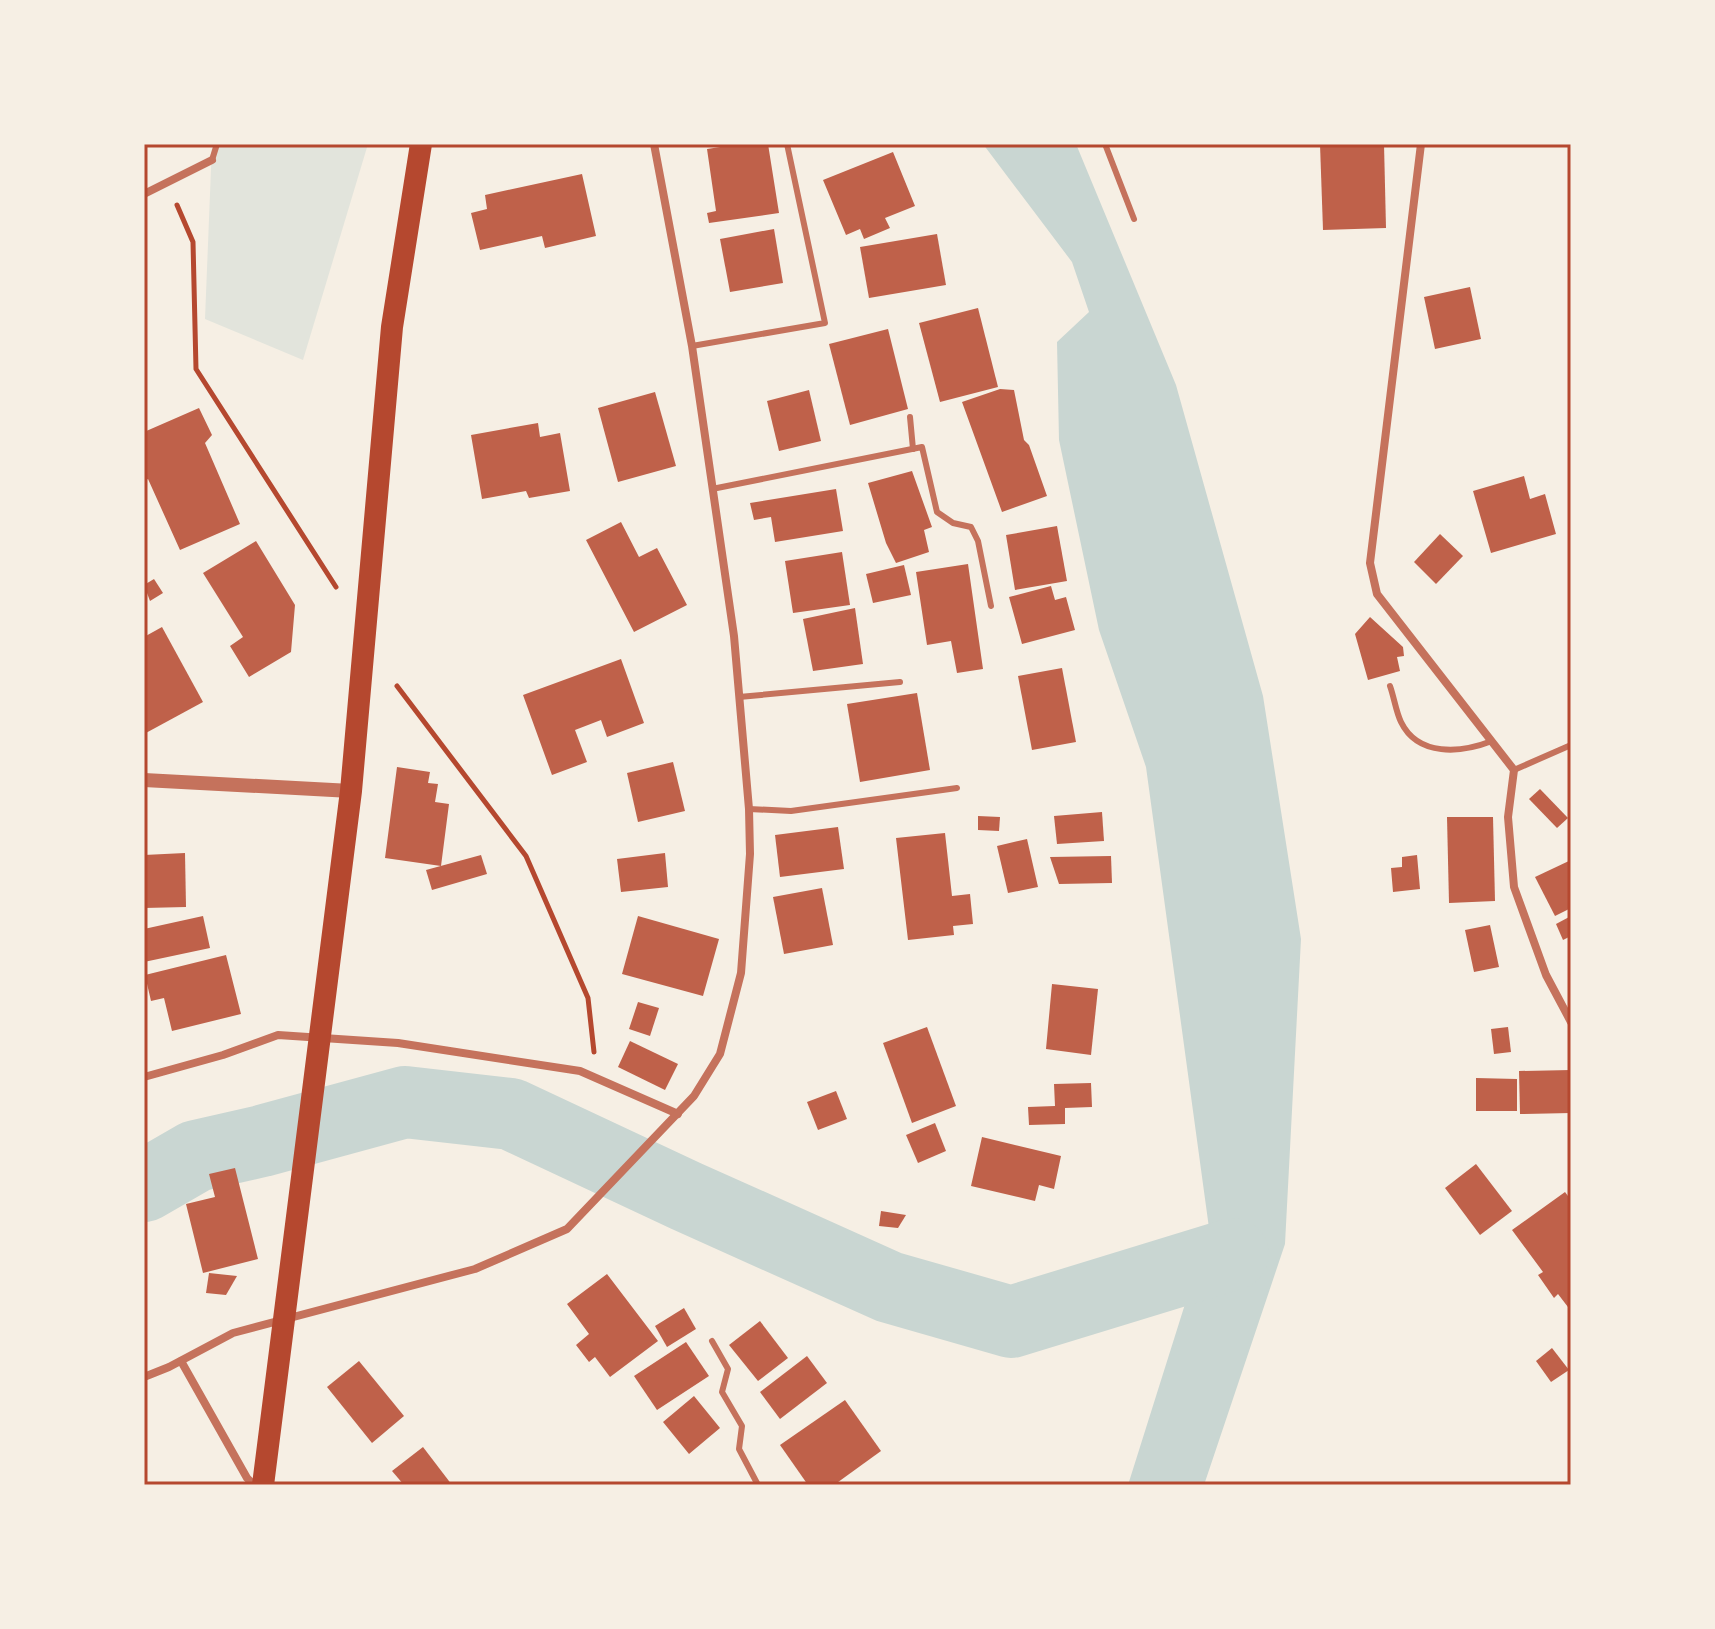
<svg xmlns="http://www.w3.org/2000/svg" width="1715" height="1629" font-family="'Archivo Narrow',sans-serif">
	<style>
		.green { fill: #e2e4dc }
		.water { fill: #c9d6d2 }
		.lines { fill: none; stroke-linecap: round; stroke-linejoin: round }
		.river { stroke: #c9d6d2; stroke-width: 72 }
		.building { fill: #bf614a }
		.path { stroke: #b5482f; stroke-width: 5 }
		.service { stroke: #c5725c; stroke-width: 6 }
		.minor { stroke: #c5725c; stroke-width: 8 }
		.tertiary { stroke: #c5725c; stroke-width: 14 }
		.trunk { stroke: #b5482f; stroke-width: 22 }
		.neatline { fill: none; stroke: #b5482f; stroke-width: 3 }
	</style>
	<rect width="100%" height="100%" fill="#f6efe4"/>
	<polygon class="green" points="212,144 368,144 303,360 205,319"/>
	<polygon class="water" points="983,144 1076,144 1176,385 1263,696 1301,939 1285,1244 1204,1485 1128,1485 1209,1228 1146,767 1099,630 1059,440 1057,342 1089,312 1072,262"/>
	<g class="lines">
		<polyline class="river" points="144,1186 196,1156 262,1141 405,1102 511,1114 686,1196 889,1287 1011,1322 1233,1254"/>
	</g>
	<g class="building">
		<polygon points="740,144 768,144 779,213 709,223 707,213 716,211 707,149"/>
		<polygon points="1320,144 1384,144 1386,228 1323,230"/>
		<polygon points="893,152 915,206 885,218 890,228 864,239 860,229 846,235 823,180"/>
		<polygon points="582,174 596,236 545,248 542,236 480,250 471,213 487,209 485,195"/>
		<polygon points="774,229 783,283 730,292 720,239"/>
		<polygon points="937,234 946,285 869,298 860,247"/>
		<polygon points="1470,287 1481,339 1435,349 1424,297"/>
		<polygon points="978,308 998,387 940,402 919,323"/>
		<polygon points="888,329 908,409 850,425 829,344"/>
		<polygon points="1000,389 1014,390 1024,440 1029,445 1047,496 1002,512 962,402"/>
		<polygon points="809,390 821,441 779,451 767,401"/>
		<polygon points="655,392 676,466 618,482 598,408"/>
		<polygon points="199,408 212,435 205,443 240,524 180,550 148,479 144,481 144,432"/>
		<polygon points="538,423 540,437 560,433 570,491 529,498 526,491 482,499 471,435"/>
		<polygon points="912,471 932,527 924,530 929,552 896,563 886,543 868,483"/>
		<polygon points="1524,476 1530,499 1545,494 1556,534 1491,553 1473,491"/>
		<polygon points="836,489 843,531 775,542 771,517 754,520 750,503"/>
		<polygon points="621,522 639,557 657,548 687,605 634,632 586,540"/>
		<polygon points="1057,526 1067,581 1015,590 1006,535"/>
		<polygon points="1440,534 1463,556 1436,584 1414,562"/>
		<polygon points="256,541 295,605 291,652 249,677 230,646 243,637 203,573"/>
		<polygon points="842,552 850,605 793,613 785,561"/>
		<polygon points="968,564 983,669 957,673 951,641 927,645 916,572"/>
		<polygon points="904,565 911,595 873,603 866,574"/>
		<polygon points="154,579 163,593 150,601 144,585"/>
		<polygon points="1051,586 1055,600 1066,597 1075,630 1022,644 1009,597"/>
		<polygon points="855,608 863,664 813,671 803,619"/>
		<polygon points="1370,617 1403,647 1404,656 1397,657 1400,671 1368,680 1355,634"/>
		<polygon points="162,627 203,702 144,734 144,637"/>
		<polygon points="621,659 644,723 607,737 601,720 575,730 587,762 552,775 523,695"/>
		<polygon points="1062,668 1076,742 1032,750 1018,676"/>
		<polygon points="917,693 930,770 860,782 847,704"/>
		<polygon points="673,762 685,811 638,822 627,773"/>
		<polygon points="397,767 430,772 428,783 438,784 435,802 449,804 441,866 385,858"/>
		<polygon points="1540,789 1568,818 1557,828 1529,799"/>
		<polygon points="1102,812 1104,841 1057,844 1054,816"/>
		<polygon points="978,816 1000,817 999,831 978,830"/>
		<polygon points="1447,817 1493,817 1495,901 1449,903"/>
		<polygon points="838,827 844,869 780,877 775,835"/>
		<polygon points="945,833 952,896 970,894 973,924 953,926 954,935 908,940 896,838"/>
		<polygon points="1027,839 1038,887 1008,893 997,846"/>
		<polygon points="185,853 186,907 144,908 144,855"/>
		<polygon points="665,853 668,887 621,892 617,859"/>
		<polygon points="481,855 487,874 432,890 426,870"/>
		<polygon points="1417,855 1420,889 1393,892 1391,868 1402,867 1402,857"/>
		<polygon points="1111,856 1112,883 1059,884 1050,857"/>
		<polygon points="1571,860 1571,908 1555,916 1535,877"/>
		<polygon points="822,888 833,945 784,954 773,897"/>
		<polygon points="203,916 210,948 144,962 144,929"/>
		<polygon points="638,916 719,939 703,996 622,974"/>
		<polygon points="1571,916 1571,936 1563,940 1556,924"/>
		<polygon points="1490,925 1499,967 1474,972 1465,930"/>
		<polygon points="226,955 241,1014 172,1031 164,998 151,1001 145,975"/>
		<polygon points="1052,984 1098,989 1091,1055 1046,1049"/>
		<polygon points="638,1002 659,1008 650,1036 629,1029"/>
		<polygon points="927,1027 956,1106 912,1123 883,1043"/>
		<polygon points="1508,1027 1511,1052 1494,1054 1491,1029"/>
		<polygon points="630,1041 678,1064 665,1090 618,1067"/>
		<polygon points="1571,1070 1571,1113 1520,1114 1519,1071"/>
		<polygon points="1476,1078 1517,1079 1517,1111 1476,1111"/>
		<polygon points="1091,1083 1092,1107 1065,1108 1065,1124 1029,1125 1028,1107 1055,1106 1054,1084"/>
		<polygon points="836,1091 847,1119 818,1130 807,1102"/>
		<polygon points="935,1123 946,1151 918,1163 906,1135"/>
		<polygon points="982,1137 1061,1156 1054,1189 1039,1185 1035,1201 971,1186"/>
		<polygon points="1476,1164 1512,1211 1480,1235 1445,1188"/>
		<polygon points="235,1168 258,1259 203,1273 186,1204 215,1197 209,1174"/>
		<polygon points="1565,1192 1571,1200 1571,1311 1558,1294 1554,1298 1538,1275 1543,1272 1512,1230"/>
		<polygon points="881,1211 906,1215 898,1228 879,1226"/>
		<polygon points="209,1273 237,1276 226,1295 206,1293"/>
		<polygon points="607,1274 658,1341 610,1377 595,1357 589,1362 576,1345 589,1334 567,1304"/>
		<polygon points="684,1308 696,1329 667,1347 655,1326"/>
		<polygon points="760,1321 788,1358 758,1381 729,1345"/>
		<polygon points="686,1342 709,1376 657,1410 634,1376"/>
		<polygon points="1552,1348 1569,1370 1551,1382 1536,1361"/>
		<polygon points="807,1356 827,1383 780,1419 760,1392"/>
		<polygon points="359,1361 404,1416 372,1443 327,1387"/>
		<polygon points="694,1396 720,1428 689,1454 663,1422"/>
		<polygon points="845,1400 881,1451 834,1485 808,1485 780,1445"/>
		<polygon points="423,1447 452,1485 404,1485 392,1471"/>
	</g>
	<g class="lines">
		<g class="path">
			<polyline points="177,205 193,242 196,369 336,587"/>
			<polyline points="397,686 526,856 588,998 594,1052"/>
		</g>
		<g class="service">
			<polyline points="1105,144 1134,219"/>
			<polyline points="212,160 217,144"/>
			<polyline points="692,346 825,323 787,144"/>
			<polyline points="910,417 913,449"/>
			<polyline points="712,489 922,447 937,512 953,523 971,527 978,541 991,606"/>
			<path d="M1390,686C1394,697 1396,712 1401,722C1418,757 1461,753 1492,741"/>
			<polyline points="739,697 900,682"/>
			<polyline points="1514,770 1571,745"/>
			<polyline points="749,809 791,811 957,788"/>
			<polyline points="712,1341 728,1369 722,1392 742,1426 739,1449 758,1485"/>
		</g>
		<g class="minor">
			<polyline points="1421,144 1370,563 1377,594 1514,770 1508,817 1514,887 1546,975 1571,1022"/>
			<polyline points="144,194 212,160"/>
			<polyline points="144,1077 223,1055 278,1035 398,1043 580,1071 678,1114"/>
			<polyline points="181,1361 247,1478 254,1485"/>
			<polyline points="144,1377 169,1367 233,1333 475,1269 567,1229 694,1096 720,1054 741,973 750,854 749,809 734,636 692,346 654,144"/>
		</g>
		<polyline class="tertiary" points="144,780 351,791"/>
		<polyline class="trunk" points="263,1485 351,791 392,327 421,144"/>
	</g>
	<rect width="1715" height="1629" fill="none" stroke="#f6efe4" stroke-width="292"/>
	<rect x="146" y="146" width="1423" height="1337" class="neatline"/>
</svg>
